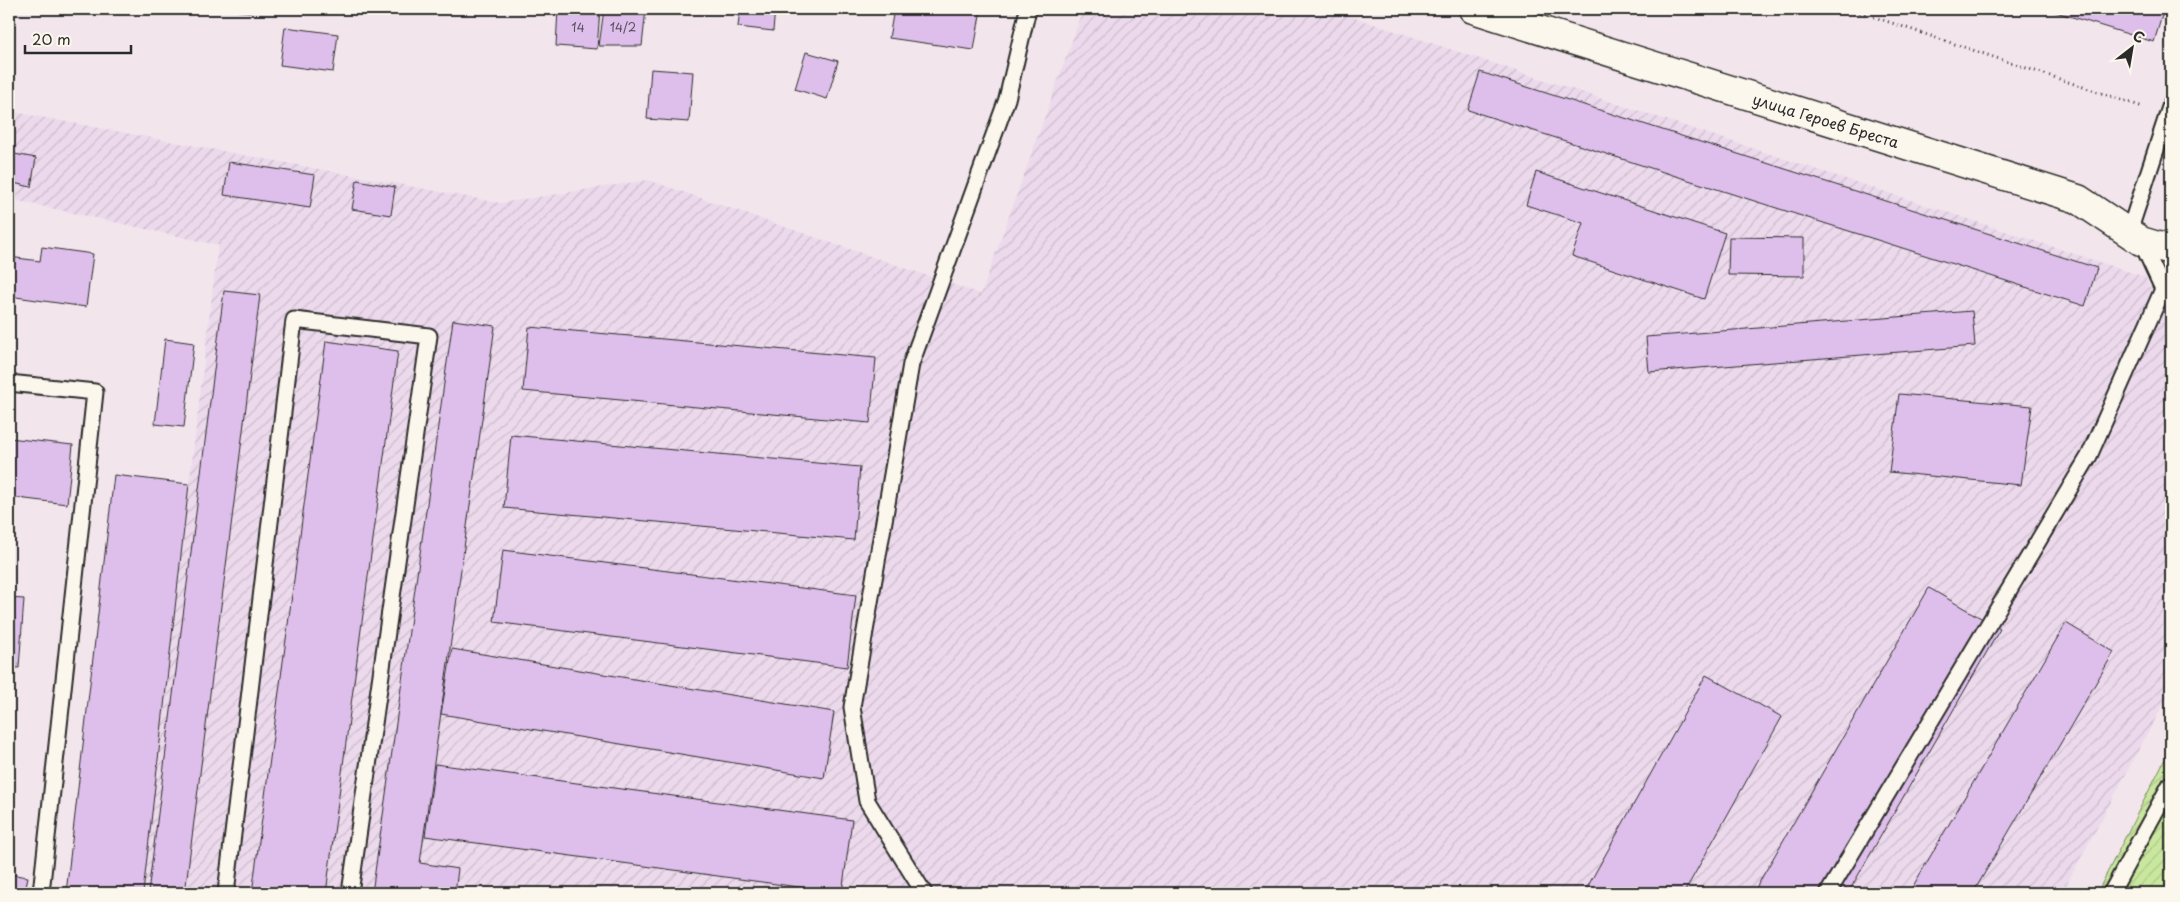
<svg xmlns="http://www.w3.org/2000/svg" width="2180" height="902" font-family="'Playpen Sans',sans-serif">
	<style>
		.industrial { fill: url(#industrial-furrows) }
		.garden { fill: url(#garden-furrows); stroke: #7a8964 }
		.building { fill: #debfec; stroke: #2b2b2b }
		.lines { fill: none; stroke-linecap: round; stroke-linejoin: round }
		.lane-casing { stroke: #2b2b2b; stroke-width: 19 }
		.secondary-casing { stroke: #2b2b2b; stroke-width: 31 }
		.path { stroke: #2b2b2b; stroke-width: 3; stroke-dasharray: 1 4; stroke-linecap: butt }
		.lane { stroke: #fbf7ec; stroke-width: 15 }
		.secondary { stroke: #fbf7ec; stroke-width: 28 }
		.labels { text-anchor: middle; dominant-baseline: central; stroke-width: 4.5; stroke-linejoin: round; paint-order: stroke }
		.number-label { font-size: 12px; fill: #58505b }
		.street-label { font-size: 15px; fill: #2b2b2b; stroke: #fbf7ec }
	</style>
	<defs>
		<pattern id="industrial-furrows" width="10" height="10" patternUnits="userSpaceOnUse" patternTransform="scale(1.25)"><rect width="10" height="10" fill="#ecdaec"/><path d="M-1 1l2-2M0 10L10 0M9 11l2-2" fill="none" stroke="#cbbbcb"/></pattern>
		<pattern id="garden-furrows" width="10" height="10" patternUnits="userSpaceOnUse" patternTransform="scale(1.25)"><rect width="10" height="10" fill="#c9e79e"/><path d="M-1 1l2-2M0 10L10 0M9 11l2-2" fill="none" stroke="#adc688"/></pattern>
	</defs>
	<rect width="100%" height="100%" fill="#f2e6ec"/>
	<filter id="ink" filterUnits="userSpaceOnUse"><feTurbulence type="fractalNoise" baseFrequency=".02" numOctaves="2"/><feDisplacementMap in="SourceGraphic" scale="10" xChannelSelector="R" yChannelSelector="G"/><feConvolveMatrix kernelMatrix="1 2 1 2 8 2 1 2 1" color-interpolation-filters="sRGB"/></filter>
	<g filter="url(#ink)">
		<polygon class="industrial" points="1082,9 1328,9 2145,277 2171,328 2171,690 2062,893 140,893 218,245 9,199 9,111 500,203 648,180 981,294 1077,27"/>
		<polygon class="garden" points="2171,747 2171,893 2097,893"/>
		<g class="building">
			<polygon points="221,9 252,9 251,12"/>
			<polygon points="558,9 600,9 597,49 556,46"/>
			<polygon points="604,9 646,9 642,46 599,46"/>
			<polygon points="740,9 775,9 773,31 738,27"/>
			<polygon points="894,9 981,9 974,50 889,38"/>
			<polygon points="2046,9 2164,9 2154,42"/>
			<polygon points="285,27 338,34 333,72 280,65"/>
			<polygon points="806,52 838,61 827,99 795,89"/>
			<polygon points="651,69 693,72 689,122 647,119"/>
			<polygon points="1480,72 2097,268 2085,306 1468,110"/>
			<polygon points="9,153 36,158 31,187 9,182"/>
			<polygon points="229,162 315,175 310,208 224,195"/>
			<polygon points="1536,172 1725,233 1704,299 1572,256 1583,223 1526,205"/>
			<polygon points="357,180 395,187 391,215 352,209"/>
			<polygon points="1729,237 1804,238 1804,276 1728,275"/>
			<polygon points="42,247 93,254 86,307 9,296 9,257 40,261"/>
			<polygon points="224,291 260,295 185,893 148,893"/>
			<polygon points="1972,311 1975,346 1649,372 1646,337"/>
			<polygon points="453,320 495,326 420,863 458,869 455,893 372,893"/>
			<polygon points="529,327 876,358 870,423 523,391"/>
			<polygon points="165,339 194,343 184,427 155,424"/>
			<polygon points="326,341 398,351 326,893 252,893"/>
			<polygon points="1899,394 2032,406 2021,485 1889,472"/>
			<polygon points="511,435 860,467 854,540 504,508"/>
			<polygon points="9,438 73,445 67,504 9,497"/>
			<polygon points="114,475 189,484 143,893 66,893"/>
			<polygon points="503,550 856,595 847,667 494,622"/>
			<polygon points="1929,588 2000,629 1848,893 1753,893"/>
			<polygon points="9,598 24,599 19,668 9,667"/>
			<polygon points="2066,623 2114,652 1973,893 1909,893"/>
			<polygon points="452,649 834,712 824,778 441,714"/>
			<polygon points="1706,675 1782,717 1684,893 1584,893"/>
			<polygon points="435,764 852,820 842,893 425,836"/>
			<polygon points="9,874 28,877 25,893 9,893"/>
		</g>
		<g class="lines">
			<g class="lane-casing">
				<g id="lane">
					<polyline points="2129,232 2171,104"/>
					<polyline points="9,383 95,392 41,893"/>
					<polyline points="226,893 294,320 429,336 350,893"/>
					<polyline points="924,893 867,801 852,707 911,364 1007,99 1028,9"/>
					<polyline points="1828,893 2089,456 2163,289 2141,241"/>
					<polyline points="2111,893 2171,783"/>
				</g>
			</g>
			<g class="secondary-casing">
				<polyline id="secondary" points="1473,9 2078,199 2141,241 2171,250"/>
			</g>
			<polyline class="path" points="1850,9 2143,107"/>
			<use href="#lane" class="lane"/>
			<use href="#secondary" class="secondary"/>
		</g>
	</g>
	<g class="labels">
		<g class="number-label">
			<text x="578" y="27">14</text>
			<text x="623" y="27">14/2</text>
		</g>
		<g class="street-label">
			<text transform="translate(1826 120) rotate(17)">улица Героев Бреста</text>
		</g>
	</g>
	<rect width="2180" height="902" fill="none" stroke="#fbf7ec" stroke-width="30"/>
	<rect x="15" y="15" width="2150" height="872" fill="none" stroke="#2b2b2b" stroke-width="2" filter="url(#ink)"/>
	<g transform="translate(2132 48) rotate(31)" stroke="#fbf7ec" stroke-width="4" paint-order="stroke">
	<path d="M0-4L9 19L0 12L-9 19Z" fill="#2b2b2b"/>
	<text y="-8" font-size="14" font-weight="bold" text-anchor="middle" fill="#2b2b2b">С</text>
	</g>
	<path d="M25 45v8h106v-8" fill="none" stroke="#2b2b2b" stroke-width="2.5"/>
	<text x="32" y="45" font-size="15" fill="#2b2b2b" stroke="#fbf7ec" stroke-width="4" paint-order="stroke">20 m</text>
</svg>
